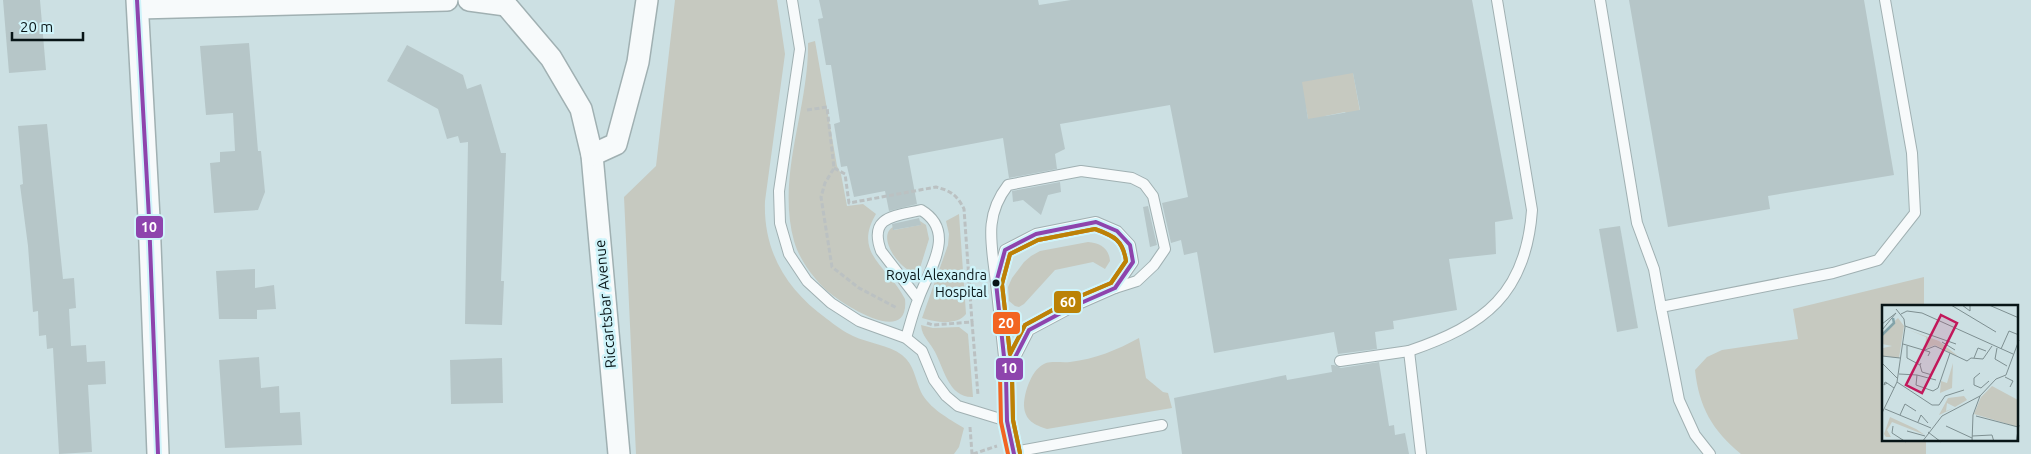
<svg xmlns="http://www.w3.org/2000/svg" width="2031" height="454" font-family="Ubuntu,sans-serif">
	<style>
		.green { fill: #c6c9c0 }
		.building { fill: #b6c6c8; fill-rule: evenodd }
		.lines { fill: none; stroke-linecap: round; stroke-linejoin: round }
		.lane-casing { stroke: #a0b0b2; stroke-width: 12 }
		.street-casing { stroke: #a0b0b2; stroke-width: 24 }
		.path { stroke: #bbc1c2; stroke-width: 3; stroke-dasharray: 5 2.5; stroke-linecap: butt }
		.lane { stroke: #f7fafb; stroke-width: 10 }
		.street { stroke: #f7fafb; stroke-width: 21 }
		.bus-1-casing { stroke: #cff4fa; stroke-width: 8 }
		.bus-2-casing { stroke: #cff4fa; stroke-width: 8 }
		.bus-3-casing { stroke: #cff4fa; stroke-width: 8 }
		.bus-1 { stroke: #8e44ad; stroke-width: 4 }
		.bus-2 { stroke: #f26522; stroke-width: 4 }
		.bus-3 { stroke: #bb8206; stroke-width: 4 }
		.bus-dot { fill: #081517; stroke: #cff4fa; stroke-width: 2 }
		.labels { text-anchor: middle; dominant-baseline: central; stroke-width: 5; stroke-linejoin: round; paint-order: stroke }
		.bus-label { font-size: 14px; fill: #081517; stroke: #cff4fa; text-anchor: end }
		.street-label { font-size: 15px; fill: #081517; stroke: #cff4fa }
		.inset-river { fill: none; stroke: #83a3a9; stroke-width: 2.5 }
		.inset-road { fill: none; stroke: #7e8f91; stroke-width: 1 }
		.view { fill: #c2185b; fill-opacity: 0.15; stroke: #c2185b; stroke-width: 2.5 }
		.inset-edge { fill: none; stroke: #081517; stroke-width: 2.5 }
		.line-badge { stroke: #cff4fa; stroke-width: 2 }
		.badge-label { font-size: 14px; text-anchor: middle; font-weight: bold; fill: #fff }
	</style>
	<rect width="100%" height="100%" fill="#cce0e3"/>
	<g class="green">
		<path d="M675,0H777L785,54L765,201C763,252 787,290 827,319C835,325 844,332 853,336C868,343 889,345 902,355C914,364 915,379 921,392C929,408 949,419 964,428L959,447L954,454H636L624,197L656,166Z"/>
		<polygon points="1340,0 1364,134 1345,112 1325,116 1312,139 1306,108 1282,85"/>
		<path d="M815,41L837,166L841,174L847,206L863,204L876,214C852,254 889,267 905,299C910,349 840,303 825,289C812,276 799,259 794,241C776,175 809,109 808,43Z"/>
		<path d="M959,214L966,314C957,326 935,322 922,318L948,245L949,234L946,221Z"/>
		<path d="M920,221L926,225L929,239L920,268L913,272C900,269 876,237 893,227L894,230L920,225Z"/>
		<path d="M1088,242C1100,243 1109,248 1110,261L1105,269L1093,262L1055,270L1024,304L1019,307L1015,306L1009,301L1008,287L1012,278L1024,262L1031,256L1040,251Z"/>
		<path d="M1924,277V306H1884V440H1926V454H1741C1712,430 1699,407 1695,370L1707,357L1722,350L1798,339L1793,309Z"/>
		<path d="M921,325L933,328L959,327L968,334L973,397C949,398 944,369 935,352C930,342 922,337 921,325Z"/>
		<path d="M1139,338L1146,378L1163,392L1168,393L1172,408L1047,429C1035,425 1025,421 1024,406C1024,392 1032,368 1046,363C1053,361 1063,363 1070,362C1095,359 1117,350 1139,338Z"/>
	</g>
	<g class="building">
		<polygon points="3,0 40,0 46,70 9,73"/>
		<path d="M819,0H1038L1039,5L1071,0H1472L1513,219L1495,222L1496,254L1449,259L1457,310L1393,321L1394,329L1375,332L1377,349L1338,354L1334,332L1214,353L1197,252L1184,255L1181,240L1171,243L1162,203L1188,197L1170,105L1060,124L1065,149L1055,154L1057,169L1009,178L1003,138L908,156L917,204L889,211L885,191L854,197L847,166L841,167L834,124L840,122L831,65H826L818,19L823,18ZM1353,73L1360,110L1308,119L1302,82Z"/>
		<polygon points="1629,0 1864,0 1894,175 1768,196 1770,209 1668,227"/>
		<polygon points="249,43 258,151 261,151 265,192 258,210 214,213 210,163 220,162 220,152 235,151 233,113 206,115 200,46"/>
		<polygon points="407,45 463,75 467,89 481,84 501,153 506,153 501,281 504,281 502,325 465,324 468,142 460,143 458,136 447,139 438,109 387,81"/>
		<polygon points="47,124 63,279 74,278 76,308 69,309 71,346 86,345 87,362 105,361 106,384 88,385 92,452 59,454 53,348 47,349 46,335 39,336 38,311 33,312 28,246 20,185 23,184 18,126"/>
		<polygon points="1060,182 1061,192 1048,195 1041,215 1023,200 1013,202 1012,191"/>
		<polygon points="1148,206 1157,245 1150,247 1143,207"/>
		<polygon points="919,218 921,225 893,230 892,224"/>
		<polygon points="1620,226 1638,328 1617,332 1599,229"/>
		<polygon points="255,269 255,288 274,285 276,309 257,310 257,319 219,319 216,271"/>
		<polygon points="259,357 261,388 279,386 280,413 300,412 302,445 225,448 219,360"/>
		<polygon points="502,358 503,403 451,404 450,360"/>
		<polygon points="1379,362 1389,426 1394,425 1395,435 1405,433 1409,454 1182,454 1174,398 1286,375 1287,380 1332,372 1331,365 1334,365 1341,368"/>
	</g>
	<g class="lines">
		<g class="lane-casing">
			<g id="lane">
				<polyline points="792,0 800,49 779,191 780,223 789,254 807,281 831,303 859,321 906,338 922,351 934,380 946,396 958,406 1007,421"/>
				<polyline points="1600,0 1637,223 1654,269 1661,307"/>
				<path d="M996,283C992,245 983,217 1008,185L1081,171L1132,178L1144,184L1153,196L1165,249L1154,265L1137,281L1115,288L1074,306L1029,330L1006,375"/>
				<path d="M906,338C910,325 913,312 918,300C928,271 958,232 921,210C895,216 868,216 881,251L918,299"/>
				<path d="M1409,351C1485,325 1526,294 1532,210L1497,0"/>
				<polyline points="1340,361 1409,351 1421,454"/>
				<polyline points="1014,452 1162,425"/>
				<polyline points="1014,454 1007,421 1006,375 996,283 1005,250 1036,234 1096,222 1117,231 1130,245 1133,262 1115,288"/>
				<polyline points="1710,454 1695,435 1679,400 1661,307 1833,273 1878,260 1915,213 1912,153 1885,0"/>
			</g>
		</g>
		<g class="street-casing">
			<g id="street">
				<polyline points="137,0 149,218 158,454"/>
				<polyline points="469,0 506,5"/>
				<polyline points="505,0 506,5 551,58 581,109 592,155 619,454"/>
				<polyline points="138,8 447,0"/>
				<polyline points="592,155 616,144 638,62 647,0"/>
			</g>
		</g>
		<g class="path">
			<polyline points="807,110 827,107 834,168 825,183 821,197 832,267 859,288 897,308"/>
			<path d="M834,168L845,174L849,203L936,187C951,191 957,195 964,209L972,322"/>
			<polyline points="927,323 933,325 972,322 978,395"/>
			<polyline points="970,427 972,454"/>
			<polyline points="973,454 997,446"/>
		</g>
		<use href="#lane" class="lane"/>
		<use href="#street" class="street"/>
		<g class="bus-1-casing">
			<g id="bus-1">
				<polyline points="137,0 149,218 158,454"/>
				<polygon points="1096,222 1117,231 1130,245 1133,262 1115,288 1074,306 1029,330 1006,375 996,283 1005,250 1036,234"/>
				<polyline points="1006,375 1007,421 1014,454"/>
			</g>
		</g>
		<g class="bus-2-casing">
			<g id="bus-2">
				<path d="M1095,229C1114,236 1123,240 1126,261L1111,283L1071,300L1025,325L1010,354L1002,284L1010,254L1038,240Z"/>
				<polyline points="1000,375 1001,422 1008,454"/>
				<polyline points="1012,376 1013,420 1020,453"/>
			</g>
		</g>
		<g class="bus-3-casing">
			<g id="bus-3">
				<path d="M1095,229C1114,236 1123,240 1126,261L1111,283L1071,300L1025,325L1010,354L1002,284L1010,254L1038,240Z"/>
				<polyline points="1012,376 1013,420 1020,453"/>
			</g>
		</g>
		<use href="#bus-1" class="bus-1"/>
		<use href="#bus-2" class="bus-2"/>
		<use href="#bus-3" class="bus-3"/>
	</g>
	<circle class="bus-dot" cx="996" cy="283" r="4.5"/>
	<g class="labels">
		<g class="bus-label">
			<text x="987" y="275">Royal Alexandra<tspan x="987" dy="17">Hospital</tspan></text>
		</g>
		<g class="street-label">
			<text transform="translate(605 304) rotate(-95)">Riccartsbar Avenue</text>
		</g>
	</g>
	<g transform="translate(1882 305)">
		<rect width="136" height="136" fill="#cce0e3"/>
		<path d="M16,13L22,21L17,53L0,51L1,43L10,41L0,39V28ZM27,25L57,36L77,52L53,40L43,44L44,32ZM71,58L70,83L58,88L59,76L65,78ZM110,81L136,95V122L92,109L99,92ZM82,91L85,95L73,102L65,98L64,106L72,103L57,110L66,93ZM8,112L34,124L43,130L10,117L5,125L9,132H4L2,129Z" fill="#c6c9c0"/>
		<path class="inset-river" d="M0,30L12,18L11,13"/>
		<path class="inset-road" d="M69,0L114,27M80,0L88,6V0M107,0L137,13M19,9L25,6L40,8L131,49M0,19L14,8L0,25M23,21L74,39M60,37L73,45M21,39L48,47L46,51M25,41V53L38,60L39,58M115,43L113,54L125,61M119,44L127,26L137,30M68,48L85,56L89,53L101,54L110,41M0,51L18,53M92,53L96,43L104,46M1,59L16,74M38,60L40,67L50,70M98,68L92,73V80L99,83L107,76M17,69L35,70L34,80L51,86L56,83L68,48L53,41L43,45M35,70L54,75M124,70L137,35M123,72L131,76L128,82M15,77L50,100H57L63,91L82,85M5,78L2,80L3,77L5,78L12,83M3,104L49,123M0,108L15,77L23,22L22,14L14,4M18,110L23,99L34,106M94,111L136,122M36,117L39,110L46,118M11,121L10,128L24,137M64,121L90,133M25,126L43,131M46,127L59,137M90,131L110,130L112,137M40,137L60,111L98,91M90,137L91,110L98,91L114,74L124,70M134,137L137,120"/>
		<path class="view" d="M59,10L75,18L40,88L24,80Z"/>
		<rect width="136" height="136" class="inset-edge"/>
	</g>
	<g class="line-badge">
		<rect x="135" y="215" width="29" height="24" rx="5" fill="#8e44ad"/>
		<rect x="1053" y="290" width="29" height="24" rx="5" fill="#bb8206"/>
		<rect x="992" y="311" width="29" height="24" rx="5" fill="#f26522"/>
		<rect x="995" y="357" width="29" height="24" rx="5" fill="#8e44ad"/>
	</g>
	<g class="badge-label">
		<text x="149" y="232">10</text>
		<text x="1068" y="307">60</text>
		<text x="1006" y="328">20</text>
		<text x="1009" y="373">10</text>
	</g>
	<path d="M12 32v8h71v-8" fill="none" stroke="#081517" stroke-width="2.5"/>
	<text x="20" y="32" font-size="15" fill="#081517" stroke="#cff4fa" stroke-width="4" paint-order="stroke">20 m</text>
</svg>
